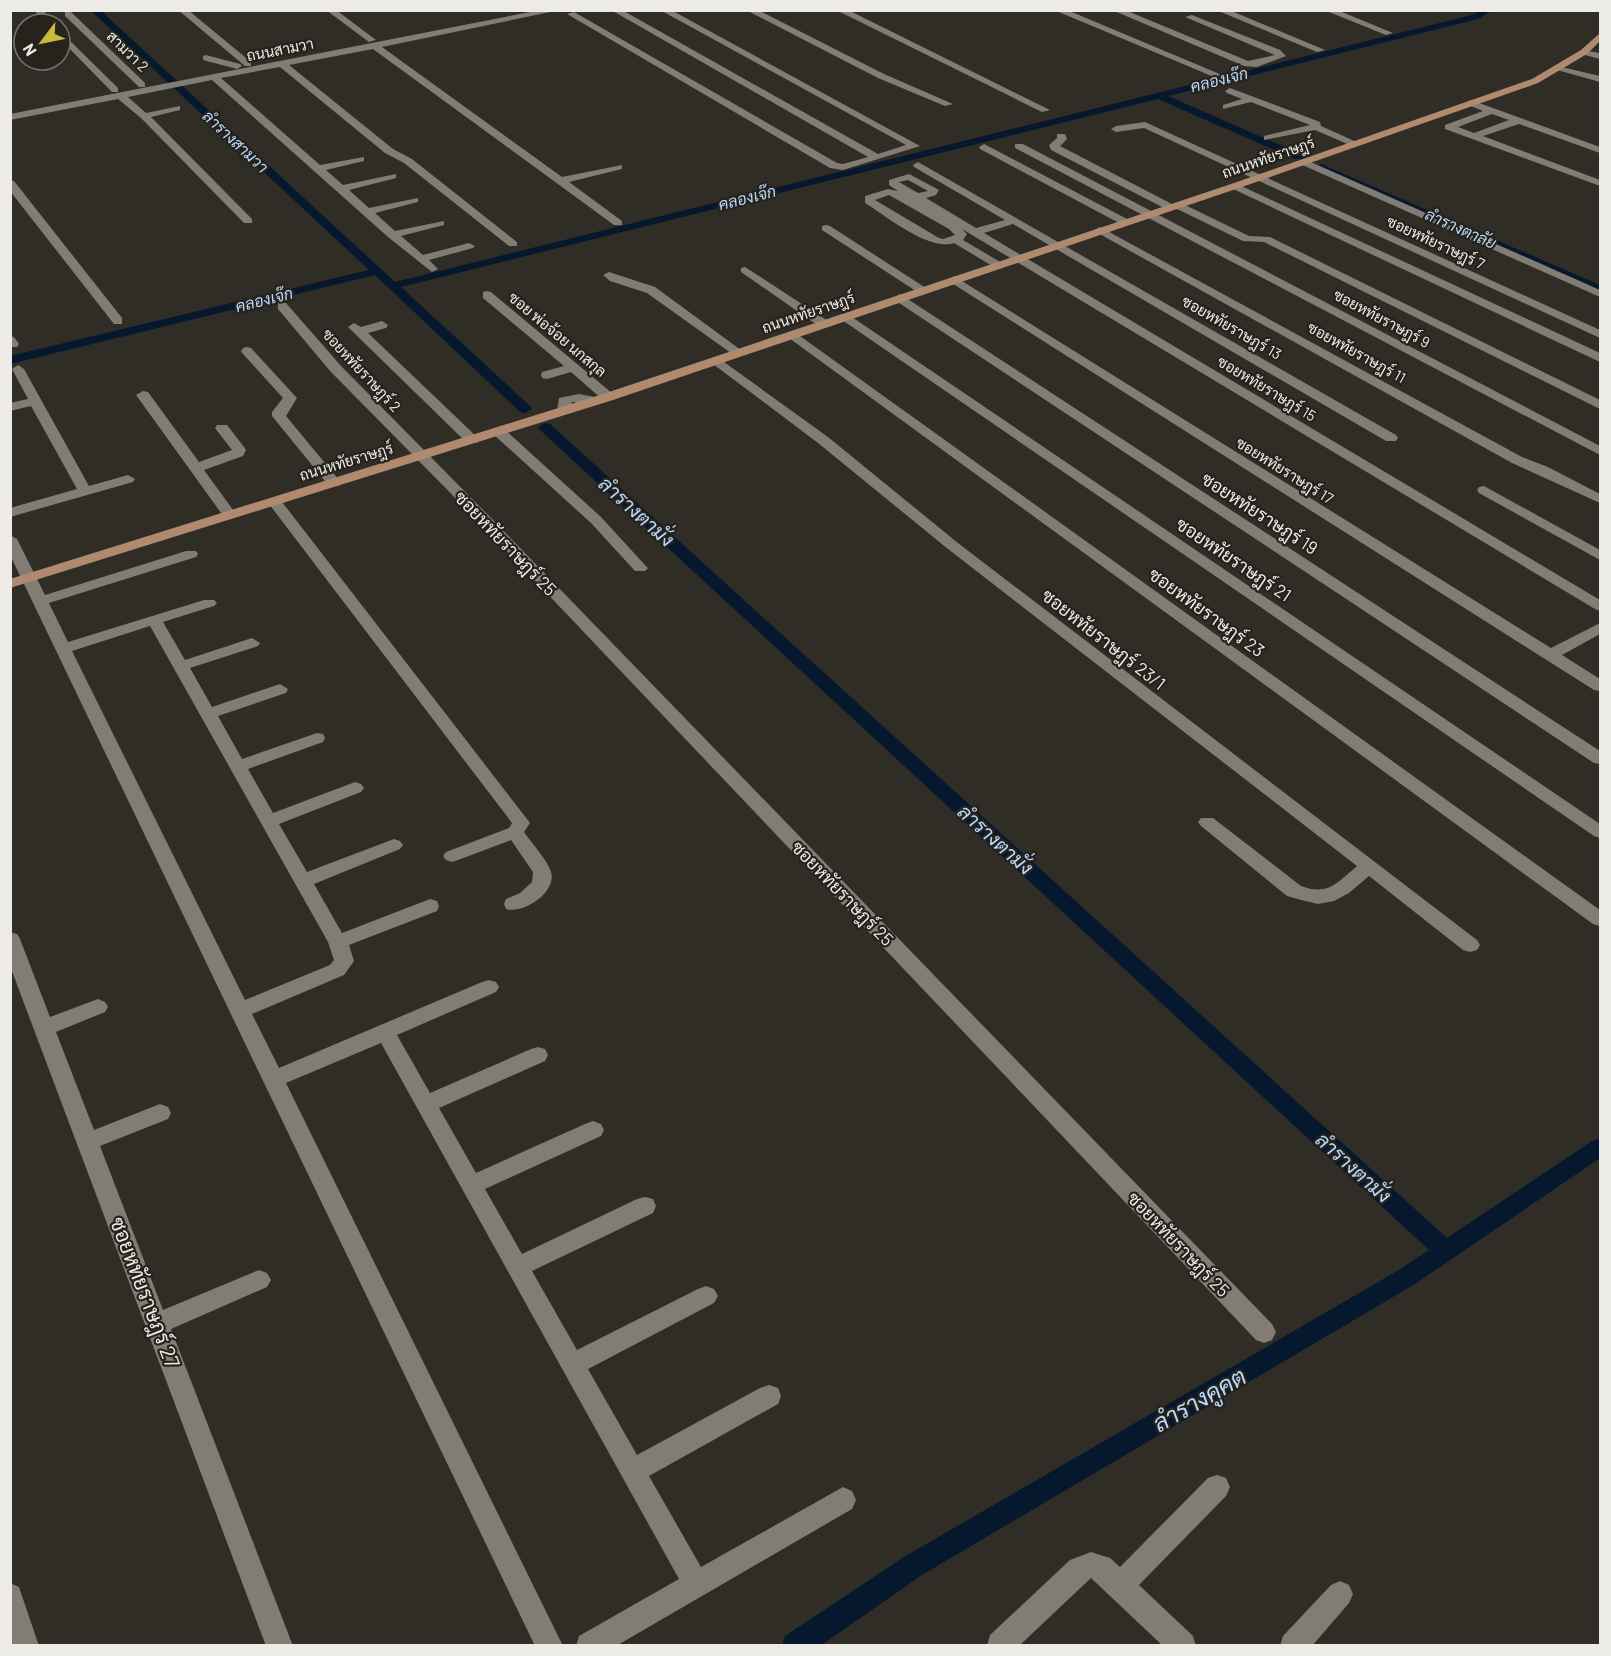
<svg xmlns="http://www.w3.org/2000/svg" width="1611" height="1656" font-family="Barlow,Sarabun,sans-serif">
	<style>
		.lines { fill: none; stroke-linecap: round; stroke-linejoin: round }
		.canal { fill: #05182e; fill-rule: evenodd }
		.minor { fill: #817c74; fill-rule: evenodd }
		.major { fill: #b08a6f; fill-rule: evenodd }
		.labels { text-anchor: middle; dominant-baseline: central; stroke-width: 4.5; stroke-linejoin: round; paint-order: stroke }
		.far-street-label { font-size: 15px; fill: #edebe6; stroke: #26221c }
		.far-water-label { font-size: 16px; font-style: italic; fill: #b8d7fd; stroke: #26221c }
		.street-label { font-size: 18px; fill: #edebe6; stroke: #26221c }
		.water-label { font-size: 20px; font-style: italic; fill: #b8d7fd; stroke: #26221c }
		.near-street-label { font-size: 21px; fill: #edebe6; stroke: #26221c }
		.near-water-label { font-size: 24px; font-style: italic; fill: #b8d7fd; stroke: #26221c }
	</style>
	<rect width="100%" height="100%" fill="#302c26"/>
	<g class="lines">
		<g class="canal">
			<polygon points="90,10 100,10 395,282 1472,15 1481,10 1493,10 1478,19 1168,96 1303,155 1303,159 1295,159 1158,99 401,287 530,406 532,409 525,413 520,412 375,275 10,364 10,356 369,270"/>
			<polygon points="1321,164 1600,285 1600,292 1317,169 1316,167"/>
			<polygon points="545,423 550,424 1447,1238 1592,1141 1600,1138 1600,1158 1415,1284 922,1575 820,1646 782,1646 785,1636 904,1557 1399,1270 1429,1250 540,430 538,427"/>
		</g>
		<g class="minor">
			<polygon points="34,10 43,10 55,24 46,24"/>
			<polygon points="178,10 188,10 251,62 251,66 245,66"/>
			<polygon points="326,10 336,10 376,40 369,42"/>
			<polygon points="540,10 560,10 382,47 562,177 622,165 622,169 569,182 622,221 622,225 614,225 373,49 289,65 393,149 412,159 517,242 517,246 509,246 404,163 385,153 280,67 221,78 320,165 364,157 364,161 326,170 343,185 396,174 396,178 349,190 369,208 418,198 418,202 375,213 395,231 444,221 444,225 401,236 423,255 469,243 475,246 473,248 429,260 438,269 432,272 388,237 212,80 128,97 146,113 180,106 180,110 151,117 252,219 252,223 244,223 141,118 118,99 10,120 10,114"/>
			<polygon points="611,10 622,10 878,154 906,145 660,10 671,10 920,146 843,170 830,168 567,14 574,12 837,163 843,164 868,157"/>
			<polygon points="746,10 758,10 884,74 953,104 945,106 878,78"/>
			<polygon points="836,10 848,10 1050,110 1042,112"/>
			<polygon points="1054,10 1067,10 1222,75 1214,77"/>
			<polygon points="1112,10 1125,10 1248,61 1275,55 1185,17 1192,15 1280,50 1286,56 1257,67 1244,66"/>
			<polygon points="1216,10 1229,10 1325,50 1317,52"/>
			<polygon points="1324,10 1337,10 1393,33 1386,35"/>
			<polygon points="65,12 71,12 145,83 145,87 139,87 65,16"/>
			<polygon points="60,31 118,88 118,92 112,92 60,39"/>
			<polygon points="1581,50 1600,53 1600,59 1581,54"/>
			<polygon points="206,55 240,64 242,66 237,69 203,60 203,56"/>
			<polygon points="1557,66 1600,76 1600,82 1557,70"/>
			<polygon points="1230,88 1320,122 1321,126 1361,144 1352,146 1315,130 1264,140 1264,136 1310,125 1251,102 1223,109 1223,105 1242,99 1227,93 1225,91"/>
			<path d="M1471,100L1600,147V153L1519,124L1483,136L1600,180V186L1445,129V125L1483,111L1468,105L1466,103ZM1492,114L1509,120L1474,133L1458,127Z"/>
			<polygon points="1145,122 1600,330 1600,338 1144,128 1116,132 1111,129 1116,126"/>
			<polygon points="1057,134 1065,134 1067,139 1060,146 1172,204 1181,203 1249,236 1270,237 1600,400 1600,409 1264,242 1243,241 1175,208 1166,209 1051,150 1049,145 1057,138"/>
			<polygon points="984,144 1129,220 1131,222 1125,225 1121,224 980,149 979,147"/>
			<polygon points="1015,144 1023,144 1600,446 1600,455 1015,148"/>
			<polygon points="1304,159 1600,290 1600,297 1300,164 1299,162"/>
			<path d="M918,162L1396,435L1398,438L1396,441H1386L1013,224L984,233L1600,600V611L1595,609L962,229L967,234L963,240L1002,263V267H994L954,243C930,252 886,216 865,203V196L888,189L898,191L889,185V180L909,174L939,190L936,195L926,198L976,228L1005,220L914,167L913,165ZM908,180L928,191L918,193L899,182ZM889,195L949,229L955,235L943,239L939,238L875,200Z"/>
			<polygon points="10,180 14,181 122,318 122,324 114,324 10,191"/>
			<polygon points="1235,183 1600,353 1600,362 1231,188 1230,186"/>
			<polygon points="826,225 830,226 929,290 923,294 919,293 822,230 822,226"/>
			<polygon points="1100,227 1522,457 1548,467 1600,494 1600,503 1512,463 1096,232 1094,230"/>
			<polygon points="745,267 828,321 828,327 820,327 741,272 741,268"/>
			<polygon points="609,272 655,287 745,353 739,357 735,356 647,293 610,281 603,275"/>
			<polygon points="954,276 1551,648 1600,623 1600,634 1562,655 1600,679 1600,691 1594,690 950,282 948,280"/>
			<polygon points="487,291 491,292 613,394 615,397 613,400 603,400 571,372 547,379 542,378 541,375 542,372 564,366 483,298 483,292"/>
			<polygon points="900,294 1600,751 1600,764 1594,763 896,301 894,298"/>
			<polygon points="282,302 286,303 341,366 494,521 1272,1324 1276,1332 1272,1340 1264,1343 1256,1340 484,527 331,372 278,309 278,303"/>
			<polygon points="846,313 1600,824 1600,838 1594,836 842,320 840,317"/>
			<polygon points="382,321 388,325 386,328 368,333 477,437 479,440 477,443 467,443 348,327 354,323 361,327"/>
			<polygon points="793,331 1600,910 1600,926 1593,924 789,338 787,335"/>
			<polygon points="10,336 14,337 19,344 17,347 10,347"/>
			<polygon points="247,347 251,348 297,398 286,416 339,480 341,483 339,486 329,486 272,416 272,412 283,398 243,354 241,351 243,348"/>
			<path d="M717,357L828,437L958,543L1477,940L1480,945L1477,950L1470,952L1463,950L1369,876L1349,893L1334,901L1318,904L1301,900L1287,896L1201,826L1198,822L1201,818H1213L1301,886C1328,896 1337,883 1357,866L948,549L818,443L713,364L711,361L713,358Z"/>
			<polygon points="18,365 24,369 89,486 128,475 135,479 133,482 10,517 10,508 77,489 31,406 10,411 10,403 28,399 12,369"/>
			<polygon points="143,391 148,392 199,462 232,450 215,428 217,425 227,425 244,447 246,450 243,456 204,470 236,514 234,517 224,517 136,395"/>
			<polygon points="579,394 600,398 602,401 595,405 572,402 569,414 559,414 557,411 559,398"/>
			<polygon points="498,427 503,428 601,517 645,565 648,568 645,571 635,571 591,523 493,434 491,431"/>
			<polygon points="1484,486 1600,550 1600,560 1479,493 1477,490 1479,487"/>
			<path d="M274,497L279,498L527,819L530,823L524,832C531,842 548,861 551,872C557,892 524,914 506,909L504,904L506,899L520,893L532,882L533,872L511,840L458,860L452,862L446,860L443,856L446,852L509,828L512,823L269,504L267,501Z"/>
			<path d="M10,535L17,539L45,595L186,551H196L198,554L196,557L49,603L68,642L204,600H214L217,603L214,606L163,622L185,660L252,638L260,643L258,646L190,668L212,707L280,684L288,689L286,693L218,716L242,759L317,733L323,734L325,738L323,742L248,769L273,813L355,782L361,784L364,788L361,792L279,824L307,872L394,839L400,841L403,845L400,849L314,884L342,933L430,899L437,901L439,906L437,911L349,945L354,961L344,975L252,1014L279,1068L482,982L489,980L496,982L499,987L496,992L397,1035L430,1093L531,1049L538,1047L545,1049L548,1055L545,1061L439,1108L476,1173L585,1124L593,1121L601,1124L604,1130L601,1136L485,1189L522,1254L637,1199L645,1197L653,1199L656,1206L653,1213L532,1271L577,1350L698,1289L706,1286L714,1289L718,1296L714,1303L588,1369L637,1455L760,1388L769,1385L778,1388L781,1396L778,1404L649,1476L701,1567L843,1487L852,1491L856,1500L852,1509L616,1646H576L579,1636L679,1579L381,1043L286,1083L563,1646H535L10,555ZM150,626L328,942L334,960L330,965L245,1000L72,651Z"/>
			<polygon points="10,932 17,934 20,939 50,1017 98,999 105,1002 108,1007 105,1012 56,1032 94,1130 160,1104 168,1107 171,1113 168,1119 100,1146 163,1310 259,1270 267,1273 271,1280 267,1287 171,1329 293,1646 266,1646 10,966"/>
			<polygon points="1217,1475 1226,1478 1230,1487 1226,1496 1139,1585 1193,1636 1196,1646 1163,1646 1091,1578 1019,1646 987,1646 990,1635 1070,1560 1091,1552 1110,1558 1120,1567 1208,1478"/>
			<polygon points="1340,1581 1349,1585 1353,1594 1349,1603 1312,1646 1280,1646 1283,1636 1331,1585"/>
			<polygon points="10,1583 19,1587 39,1646 11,1646"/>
		</g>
		<polygon class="major" points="1600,33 1600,41 1587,54 1538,83 1239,188 613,400 10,588 10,579 603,394 1231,184 1532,79 1581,50"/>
	</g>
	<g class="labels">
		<g class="far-street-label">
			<text transform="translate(280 49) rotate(-11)">ถนนสามวา</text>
			<text transform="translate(128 51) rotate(44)">สามวา 2</text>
			<text transform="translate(1268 157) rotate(-19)">ถนนหทัยราษฎร์</text>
			<text transform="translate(1436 242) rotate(25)">ซอยหทัยราษฎร์ 7</text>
			<text transform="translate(808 312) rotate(-19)">ถนนหทัยราษฎร์</text>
			<text transform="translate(1382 318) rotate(28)">ซอยหทัยราษฎร์ 9</text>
			<text transform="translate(1232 327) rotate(30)">ซอยหทัยราษฎร์ 13</text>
			<text transform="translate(558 334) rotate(40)">ซอย พ่อจ้อย นกสกุล</text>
			<text transform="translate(1357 352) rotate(29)">ซอยหทัยราษฎร์ 11</text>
			<text transform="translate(362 370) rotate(47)">ซอยหทัยราษฎร์ 2</text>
			<text transform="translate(1267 388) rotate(31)">ซอยหทัยราษฎร์ 15</text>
			<text transform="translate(346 461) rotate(-17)">ถนนหทัยราษฎร์</text>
			<text transform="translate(1285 470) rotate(32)">ซอยหทัยราษฎร์ 17</text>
		</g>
		<g class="far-water-label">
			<text transform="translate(1219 79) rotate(-14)">คลองเจ๊ก</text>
			<text transform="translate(236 141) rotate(43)">ลำรางสามวา</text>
			<text transform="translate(747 197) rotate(-14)">คลองเจ๊ก</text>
			<text transform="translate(1461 228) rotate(24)">ลำรางตาลัย</text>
			<text transform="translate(264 299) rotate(-14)">คลองเจ๊ก</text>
		</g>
		<g class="street-label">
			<text transform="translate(1260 513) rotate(33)">ซอยหทัยราษฎร์ 19</text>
			<text transform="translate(506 543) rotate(46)">ซอยหทัยราษฎร์ 25</text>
			<text transform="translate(1234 559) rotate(34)">ซอยหทัยราษฎร์ 21</text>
			<text transform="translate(1207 612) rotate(36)">ซอยหทัยราษฎร์ 23</text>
			<text transform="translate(1104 639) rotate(38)">ซอยหทัยราษฎร์ 23/1</text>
			<text transform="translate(843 893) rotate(46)">ซอยหทัยราษฎร์ 25</text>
			<text transform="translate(1179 1244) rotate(46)">ซอยหทัยราษฎร์ 25</text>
		</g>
		<g class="water-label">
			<text transform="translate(637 511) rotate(42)">ลำรางตามั่ง</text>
			<text transform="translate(996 839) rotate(42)">ลำรางตามั่ง</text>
			<text transform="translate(1354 1167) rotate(42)">ลำรางตามั่ง</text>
		</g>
		<g class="near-street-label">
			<text transform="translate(146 1292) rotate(69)">ซอยหทัยราษฎร์ 27</text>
		</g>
		<g class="near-water-label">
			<text transform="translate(1199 1399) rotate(-30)">ลำรางคูคต</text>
		</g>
	</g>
	<rect width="1611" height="1656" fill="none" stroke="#edebe6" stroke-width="24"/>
	<g transform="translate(42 42) rotate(238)"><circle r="28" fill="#26221c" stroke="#76726d" stroke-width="1.5"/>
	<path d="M0-4.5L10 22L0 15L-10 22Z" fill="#c7bb3c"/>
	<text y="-9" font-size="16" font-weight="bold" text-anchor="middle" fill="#edebe6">N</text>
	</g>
</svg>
